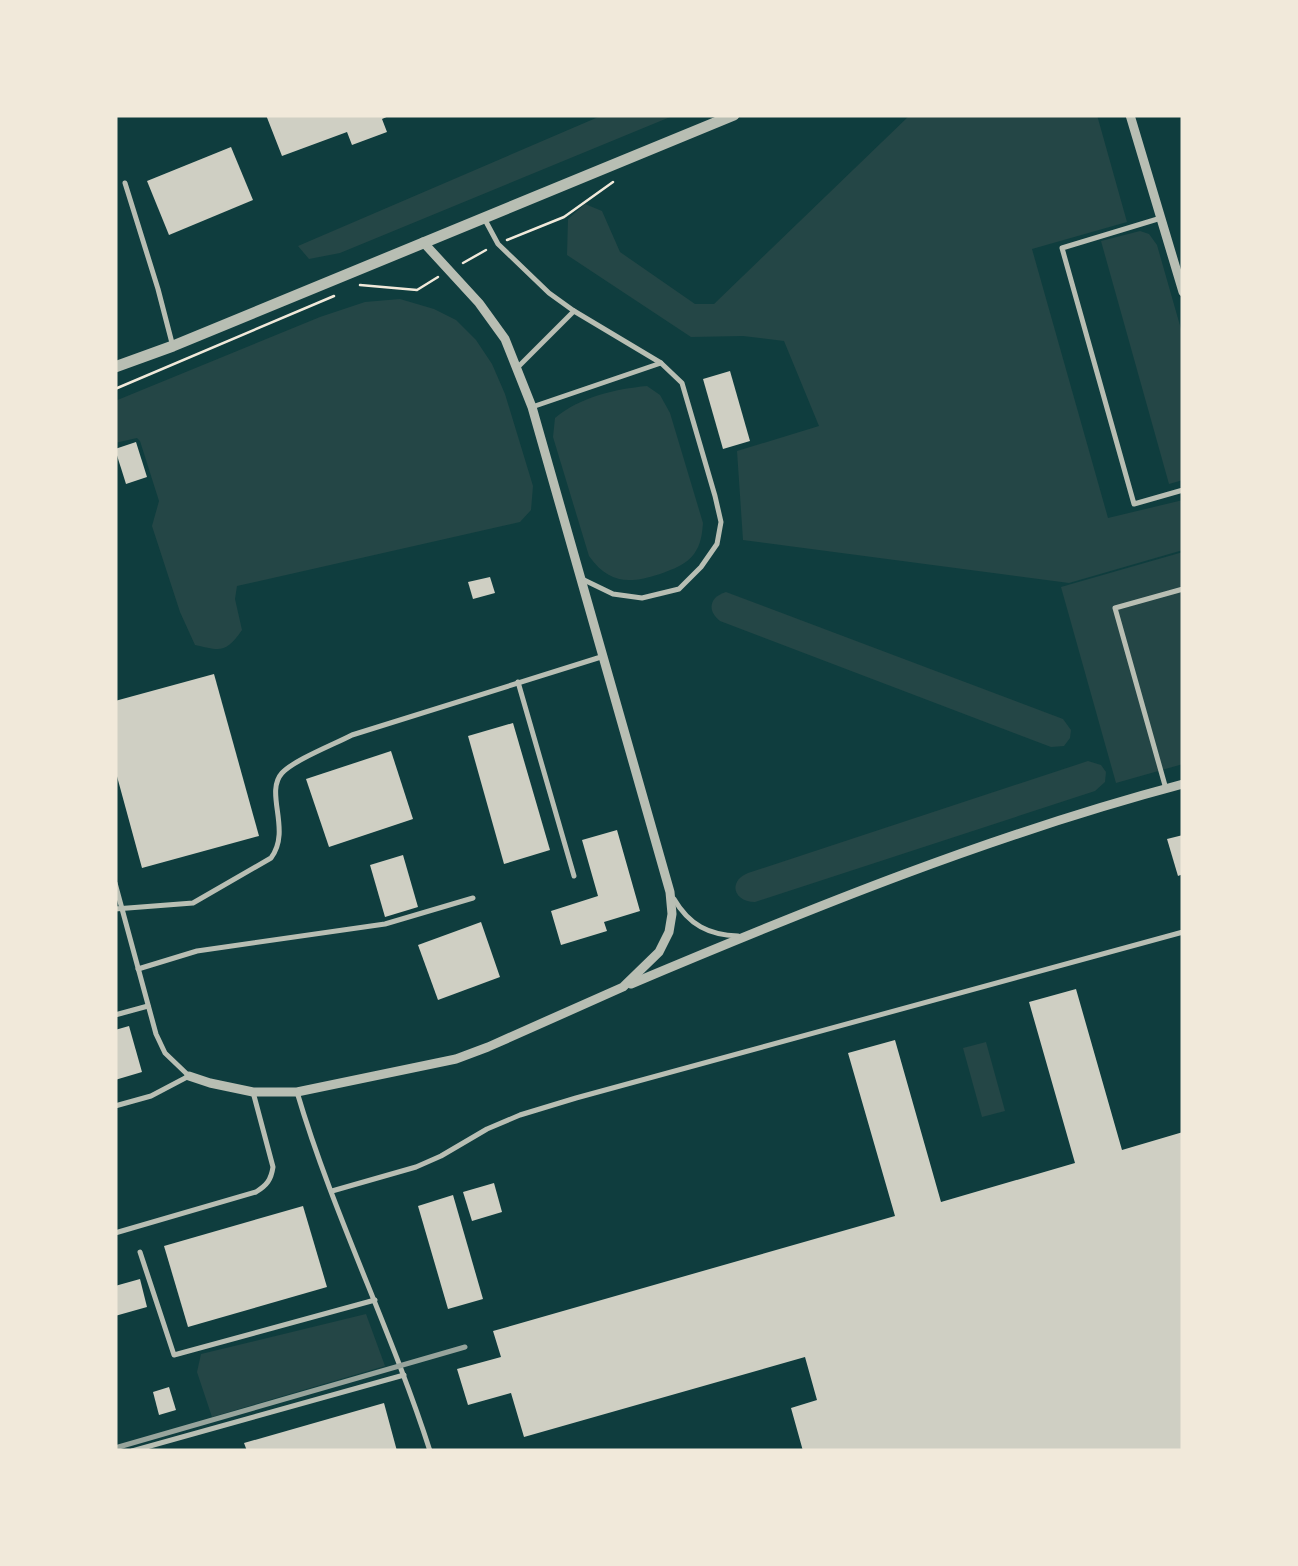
<svg xmlns="http://www.w3.org/2000/svg" width="1298" height="1566" font-family="'PT Sans Narrow',sans-serif">
	<style>
		.green { fill: #244646 }
		.building { fill: #cfcfc3 }
		.lines { fill: none; stroke-linecap: round; stroke-linejoin: round }
		.path { stroke: #f1e9da; stroke-width: 2.5 }
		.service { stroke: #b8beb3; stroke-width: 5 }
		.minor { stroke: #b8beb3; stroke-width: 9 }
		.tertiary { stroke: #b8beb3; stroke-width: 11 }
		.rail { stroke: #97a49c; stroke-width: 5 }
	</style>
	<rect width="100%" height="100%" fill="#0f3d3e"/>
	<g class="green">
		<polygon points="603,115 675,115 340,253 309,259 298,246"/>
		<polygon points="910,115 1097,115 1127,222 1032,249 1108,518 1183,500 1183,550 1069,583 743,540 737,451 819,426 784,341 743,336 691,337 567,255 568,219 585,204 602,211 620,252 695,304 714,304"/>
		<polygon points="1140,231 1149,234 1157,245 1183,336 1183,480 1169,484 1101,241"/>
		<path d="M400,299L434,309L456,320L476,340L492,364L505,394L533,486L531,510L520,522L237,586L235,599L242,630C226,653 221,651 195,645L180,612L152,526L159,501L140,441L137,438L115,443V401L320,317L365,302Z"/>
		<path d="M647,386L660,395L670,413L703,523C702,535 701,544 694,554C686,565 673,569 660,574C629,584 609,584 589,556L553,437L555,418C580,397 615,389 647,386Z"/>
		<polygon points="1183,552 1183,764 1116,783 1061,587"/>
		<path d="M726,592L1063,719L1071,730L1070,738L1064,746L1051,747L720,621C707,611 709,597 726,592Z"/>
		<path d="M1088,761L1101,765L1106,772L1105,782L1095,791L755,902C733,902 728,881 748,873Z"/>
		<polygon points="986,1042 1005,1111 982,1117 963,1048"/>
		<polygon points="366,1314 385,1366 212,1417 197,1372 201,1354"/>
	</g>
	<g class="building">
		<polygon points="266,115 391,115 382,119 387,132 352,145 347,132 282,156"/>
		<polygon points="231,147 253,200 169,235 147,181"/>
		<polygon points="730,371 750,441 723,449 703,379"/>
		<polygon points="136,442 147,477 126,484 115,449"/>
		<polygon points="490,577 495,593 473,599 468,582"/>
		<polygon points="214,674 259,836 142,868 115,769 115,701"/>
		<polygon points="513,723 550,850 504,864 468,736"/>
		<polygon points="391,751 413,819 329,847 306,779"/>
		<polygon points="617,830 640,911 604,922 607,931 561,945 551,911 598,896 582,840"/>
		<polygon points="1183,835 1183,874 1178,876 1167,839"/>
		<polygon points="403,855 418,907 385,917 370,865"/>
		<polygon points="481,922 500,977 438,1000 418,945"/>
		<polygon points="1076,989 1122,1150 1183,1132 1183,1451 803,1451 791,1408 817,1400 805,1357 524,1437 511,1393 468,1405 457,1369 501,1357 493,1331 895,1216 848,1053 895,1040 941,1202 1075,1163 1029,1002"/>
		<polygon points="129,1026 142,1072 115,1080 115,1030"/>
		<polygon points="494,1183 502,1212 472,1221 463,1192"/>
		<polygon points="453,1195 483,1299 448,1309 418,1206"/>
		<polygon points="303,1206 327,1287 188,1327 164,1246"/>
		<polygon points="140,1279 147,1307 115,1316 115,1286"/>
		<polygon points="169,1387 176,1410 159,1415 153,1392"/>
		<polygon points="384,1403 397,1451 247,1451 244,1443"/>
	</g>
	<g class="lines">
		<g class="path">
			<polyline points="507,240 564,217 613,182"/>
			<polyline points="463,263 486,250"/>
			<polyline points="360,285 417,290 438,277"/>
			<polyline points="115,389 334,296"/>
		</g>
		<g class="service">
			<polyline points="125,183 158,289 172,343"/>
			<polyline points="484,218 498,244 549,293 574,311 661,363 682,383 715,496 721,522 717,544 701,567 679,589 642,598 613,594 582,579"/>
			<polyline points="1161,218 1062,248 1134,504 1183,490"/>
			<polyline points="517,368 574,311"/>
			<polyline points="532,407 661,363"/>
			<polyline points="518,682 574,876"/>
			<polyline points="1166,789 1115,608 1183,589"/>
			<polyline points="115,883 156,1034 165,1053 189,1076 151,1096 115,1106"/>
			<path d="M674,899C689,925 709,935 738,936"/>
			<path d="M115,909L193,903L271,858C292,830 264,793 282,773C294,760 335,744 352,735L601,657"/>
			<polyline points="138,969 197,951 385,924 473,898"/>
			<polyline points="115,1015 148,1006"/>
			<path d="M297,1092C333,1214 391,1329 430,1451"/>
			<polyline points="332,1191 416,1167 441,1156 487,1129 520,1115 576,1098 1183,932"/>
			<path d="M115,1233L256,1192C267,1185 271,1180 273,1167L253,1092"/>
			<polyline points="140,1252 174,1355 375,1300"/>
			<polyline points="132,1451 404,1375"/>
		</g>
		<g class="minor">
			<polyline points="1130,115 1183,292"/>
			<path d="M631,984C811,908 994,834 1183,784"/>
			<polyline points="189,1076 210,1083 253,1092 297,1092 456,1059 488,1047 623,987 659,952 669,932 672,914 670,892 532,407 505,339 479,303 423,242"/>
		</g>
		<polyline class="tertiary" points="115,367 173,346 734,115"/>
		<polyline class="rail" points="115,1448 465,1347"/>
	</g>
	<rect width="1298" height="1566" fill="none" stroke="#f1e9da" stroke-width="235"/>
</svg>
